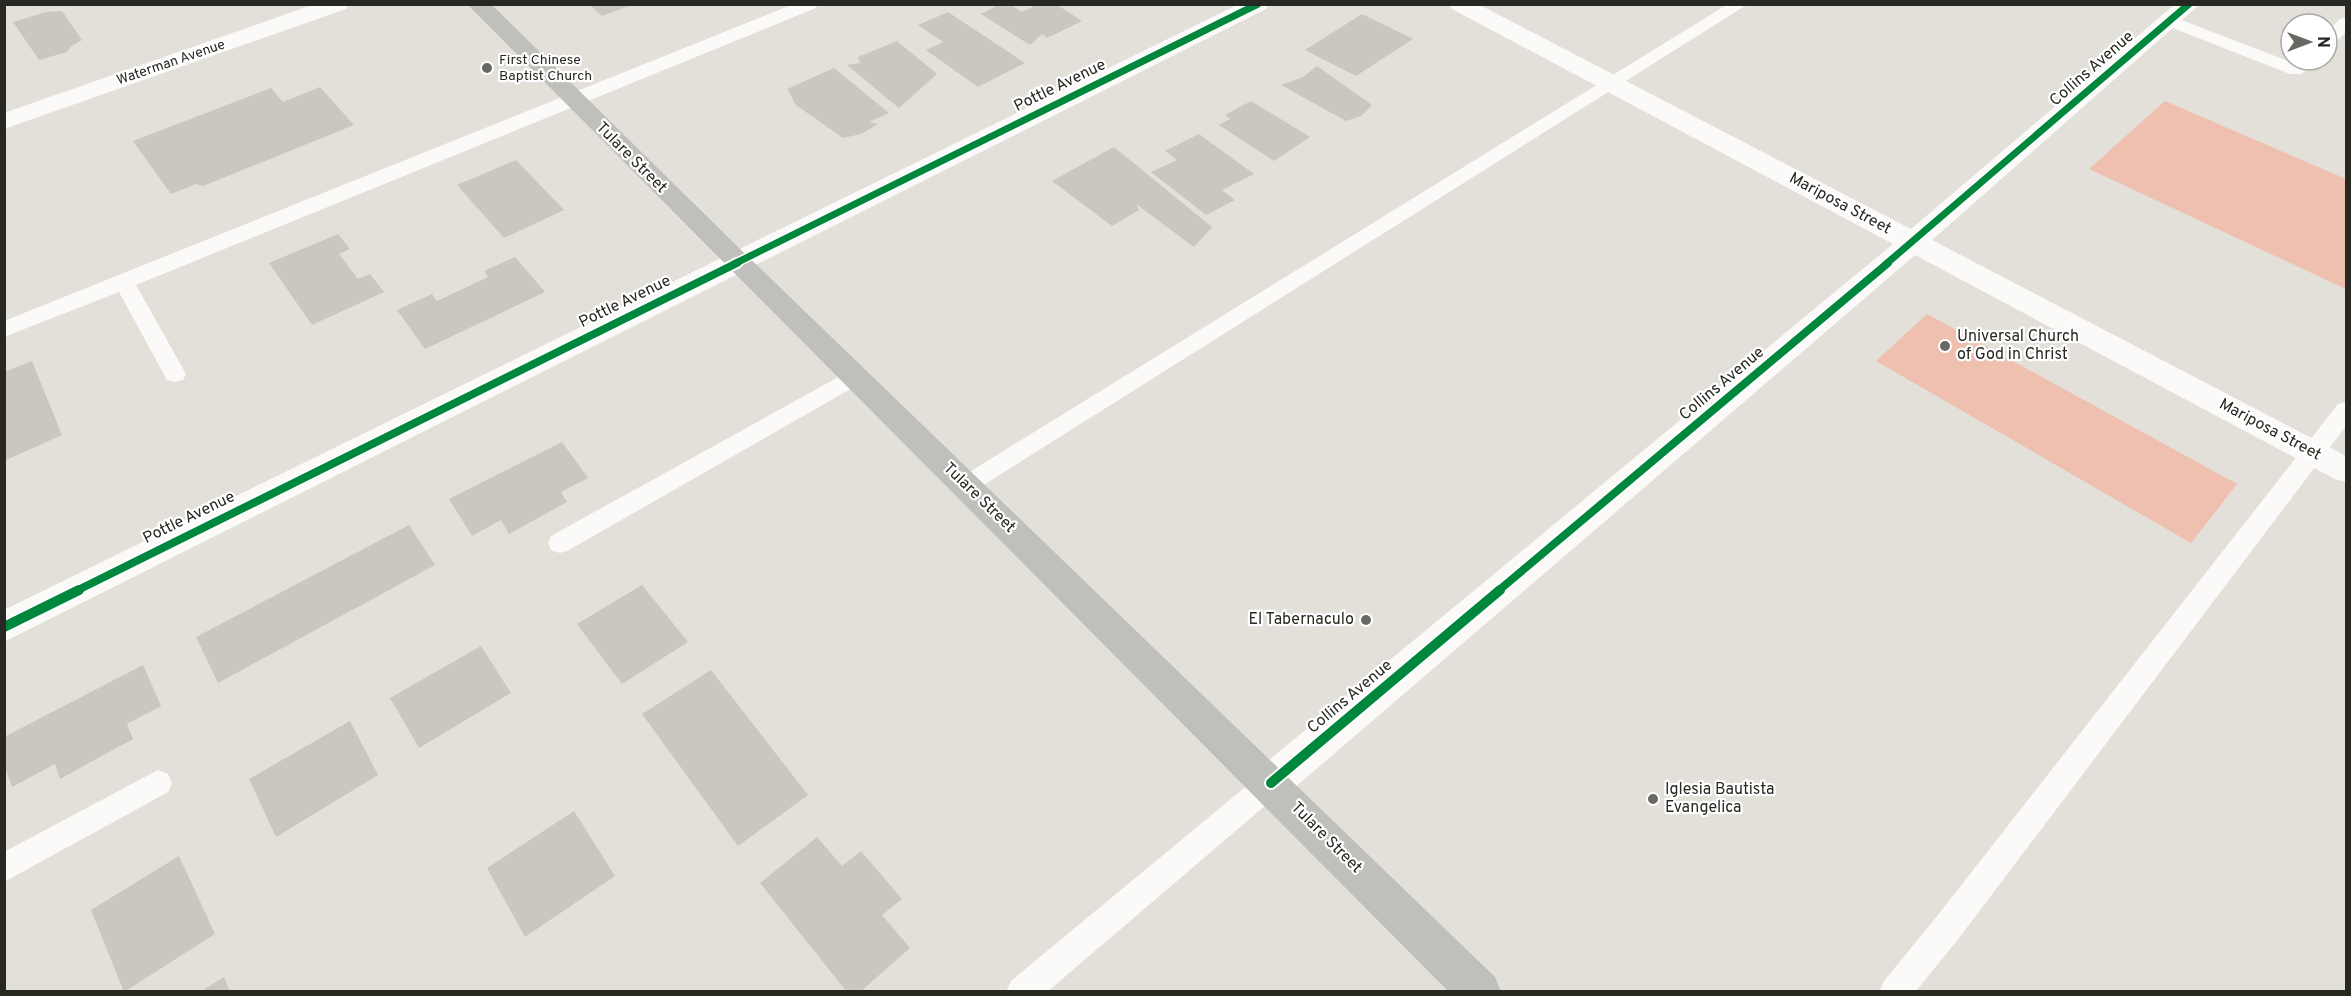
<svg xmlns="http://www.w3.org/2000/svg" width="2351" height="996" font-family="Overpass,sans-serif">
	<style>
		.green { fill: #efbfaf }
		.building { fill: #cac7c1 }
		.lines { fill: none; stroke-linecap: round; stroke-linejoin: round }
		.service { fill: #fbfaf9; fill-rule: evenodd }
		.minor { fill: #fbfaf9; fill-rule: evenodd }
		.tertiary { fill: #fbfaf9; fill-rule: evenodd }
		.secondary { fill: #bfc0bb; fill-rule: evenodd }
		.cycleway-far2-casing { stroke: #fff; stroke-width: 10 }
		.cycleway-far1-casing { stroke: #fff; stroke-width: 12 }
		.cycleway-casing { stroke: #fff; stroke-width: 14 }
		.cycleway-far2 { stroke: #00873e; stroke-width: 7 }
		.cycleway-far1 { stroke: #00873e; stroke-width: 8 }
		.cycleway { stroke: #00873e; stroke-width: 10 }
		.poi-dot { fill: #696862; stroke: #fff; stroke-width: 2 }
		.labels { text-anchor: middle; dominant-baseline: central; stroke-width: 4.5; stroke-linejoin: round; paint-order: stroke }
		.far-poi-label { font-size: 14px; fill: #282822; stroke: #fff; text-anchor: start }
		.far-street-label { font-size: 14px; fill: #282822; stroke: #fff }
		.street-label { font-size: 16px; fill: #282822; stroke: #fff }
		.poi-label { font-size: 16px; fill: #282822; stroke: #fff; text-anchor: start }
	</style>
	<rect width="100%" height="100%" fill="#e2e0d8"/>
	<g class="green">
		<polygon points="2165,101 2346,179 2346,289 2089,169"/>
		<polygon points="1927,314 2237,484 2191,543 1876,361"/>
	</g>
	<g class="building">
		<polygon points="589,4 632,4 632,5 602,16"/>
		<polygon points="1000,4 1009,4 1022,12 1038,4 1056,4 1082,21 1047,38 1042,34 1030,45 981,14"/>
		<polygon points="62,11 82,40 70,47 67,52 39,60 13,22 46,12"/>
		<polygon points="948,12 1025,63 978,87 926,50 943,42 918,25"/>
		<polygon points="1362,14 1413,39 1356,76 1305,50"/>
		<polygon points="897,41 937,74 899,108 847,65 860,63 858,57"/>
		<polygon points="1317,66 1372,105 1361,116 1346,121 1281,85 1303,77"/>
		<polygon points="834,68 889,113 869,122 878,124 861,134 843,138 796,105 787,89"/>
		<polygon points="320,87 354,125 203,186 196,184 171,194 133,141 271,88 283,102"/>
		<polygon points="1251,101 1310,137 1274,161 1219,125 1230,119 1225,115"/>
		<polygon points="1199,134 1254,174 1222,190 1235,200 1206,215 1151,172 1177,160 1165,151"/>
		<polygon points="1114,147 1212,227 1194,247 1136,204 1139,210 1112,226 1052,181"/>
		<polygon points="516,160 564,210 504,238 457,185"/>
		<polygon points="338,234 350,249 339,254 358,279 370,274 384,292 312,325 269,263"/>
		<polygon points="515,257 545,292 425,349 397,310 432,294 437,301 488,277 484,271"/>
		<polygon points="32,361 62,435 4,461 4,372"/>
		<polygon points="562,442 588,478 561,492 567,502 509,534 501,520 472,536 449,499"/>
		<polygon points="409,525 435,565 218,683 196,637"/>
		<polygon points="642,585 688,642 622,684 577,624"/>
		<polygon points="481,646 511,693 419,748 390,698"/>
		<polygon points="143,665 161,706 127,724 133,739 60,779 55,764 12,787 4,764 4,737"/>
		<polygon points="711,670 808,795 738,846 642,714"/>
		<polygon points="350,721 378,775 276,837 249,779"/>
		<polygon points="574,811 615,876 525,937 487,868"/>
		<polygon points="817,837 842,866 861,851 902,899 882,915 910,948 860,992 847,992 760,883"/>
		<polygon points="179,856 215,934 124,992 91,910"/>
		<polygon points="224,977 230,992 200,992"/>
	</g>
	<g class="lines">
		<g class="service">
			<polygon points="794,4 818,4 816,8 136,285 186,374 183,380 175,382 167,380 119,292 4,337 4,321"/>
			<polygon points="1728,4 1748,4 974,491 966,494 958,491 954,485 958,479"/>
			<polygon points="2171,16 2293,63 2296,60 2315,60 2302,74 2290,74 2165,25 2163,21 2165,17"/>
			<polygon points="2346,18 2346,32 2333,45 2327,46 2327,32 2340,19"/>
			<polygon points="853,369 861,371 864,377 861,383 569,550 560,553 551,550 548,543 551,536"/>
			<polygon points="2346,402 2346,426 1956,942 1915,992 1879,992 1884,981 1934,920 2338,404"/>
			<polygon points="158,770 168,774 172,783 168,792 4,882 4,852"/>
			<polygon points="1271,770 1281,774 1285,783 1281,792 1047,992 1006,992 1011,981 1261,774"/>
		</g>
		<g class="minor">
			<polygon points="315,4 349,4 346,9 4,129 4,113"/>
			<polygon points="1449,4 1478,4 1911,229 2175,4 2200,4 1932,240 2346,456 2346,482 2335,479 1915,255 1285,796 1271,801 1257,796 1252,783 1257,770 1893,244 1452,9"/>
		</g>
		<polygon class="tertiary" points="1239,4 1269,4 1266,9 4,642 4,610"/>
		<polygon class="secondary" points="467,4 491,4 737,246 1495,977 1501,992 1449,992"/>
		<g class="cycleway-far2-casing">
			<g id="cycleway-far2">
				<polyline points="734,264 1258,4"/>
				<polyline points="1886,264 2189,4"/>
			</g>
		</g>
		<g class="cycleway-far1-casing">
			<g id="cycleway-far1">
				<polyline points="76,591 737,263"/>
				<polyline points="1498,591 1888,263"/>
			</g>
		</g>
		<g class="cycleway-casing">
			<g id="cycleway">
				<polyline points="4,627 79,590"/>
				<polyline points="1271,783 1500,590"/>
			</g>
		</g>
		<use href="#cycleway-far2" class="cycleway-far2"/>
		<use href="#cycleway-far1" class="cycleway-far1"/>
		<use href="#cycleway" class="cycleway"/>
	</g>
	<g class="poi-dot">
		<circle cx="487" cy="68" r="6"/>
		<circle cx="1945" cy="346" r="6"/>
		<circle cx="1366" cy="620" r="6"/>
		<circle cx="1653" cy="799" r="6"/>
	</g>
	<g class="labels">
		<g class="far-poi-label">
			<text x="499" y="60">First Chinese<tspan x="499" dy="16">Baptist Church</tspan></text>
		</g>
		<g class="far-street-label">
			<text transform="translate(171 63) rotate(-19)">Waterman Avenue</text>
		</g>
		<g class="street-label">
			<text transform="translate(2092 69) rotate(-41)">Collins Avenue</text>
			<text transform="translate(1060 86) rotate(-26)">Pottle Avenue</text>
			<text transform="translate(631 158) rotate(45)">Tulare Street</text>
			<text transform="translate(1840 204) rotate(28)">Mariposa Street</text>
			<text transform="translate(625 302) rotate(-26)">Pottle Avenue</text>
			<text transform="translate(1722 384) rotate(-40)">Collins Avenue</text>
			<text transform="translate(2270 430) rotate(28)">Mariposa Street</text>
			<text transform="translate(979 498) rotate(44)">Tulare Street</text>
			<text transform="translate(189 518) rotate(-26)">Pottle Avenue</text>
			<text transform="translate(1350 697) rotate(-40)">Collins Avenue</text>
			<text transform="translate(1326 838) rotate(45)">Tulare Street</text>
		</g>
		<g class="poi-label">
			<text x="1957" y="337">Universal Church<tspan x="1957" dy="18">of God in Christ</tspan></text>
			<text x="1354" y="620" text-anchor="end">El Tabernaculo</text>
			<text x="1665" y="790">Iglesia Bautista<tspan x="1665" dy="18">Evangelica</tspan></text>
		</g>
	</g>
	<rect width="2351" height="996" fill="none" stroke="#282822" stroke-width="12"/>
	<g transform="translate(2309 42) rotate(90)"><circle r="28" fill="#ffffff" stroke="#a9a9a7" stroke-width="1.5"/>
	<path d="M0-4.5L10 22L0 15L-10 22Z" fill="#696862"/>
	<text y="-9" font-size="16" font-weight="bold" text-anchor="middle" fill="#282822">N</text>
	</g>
</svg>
